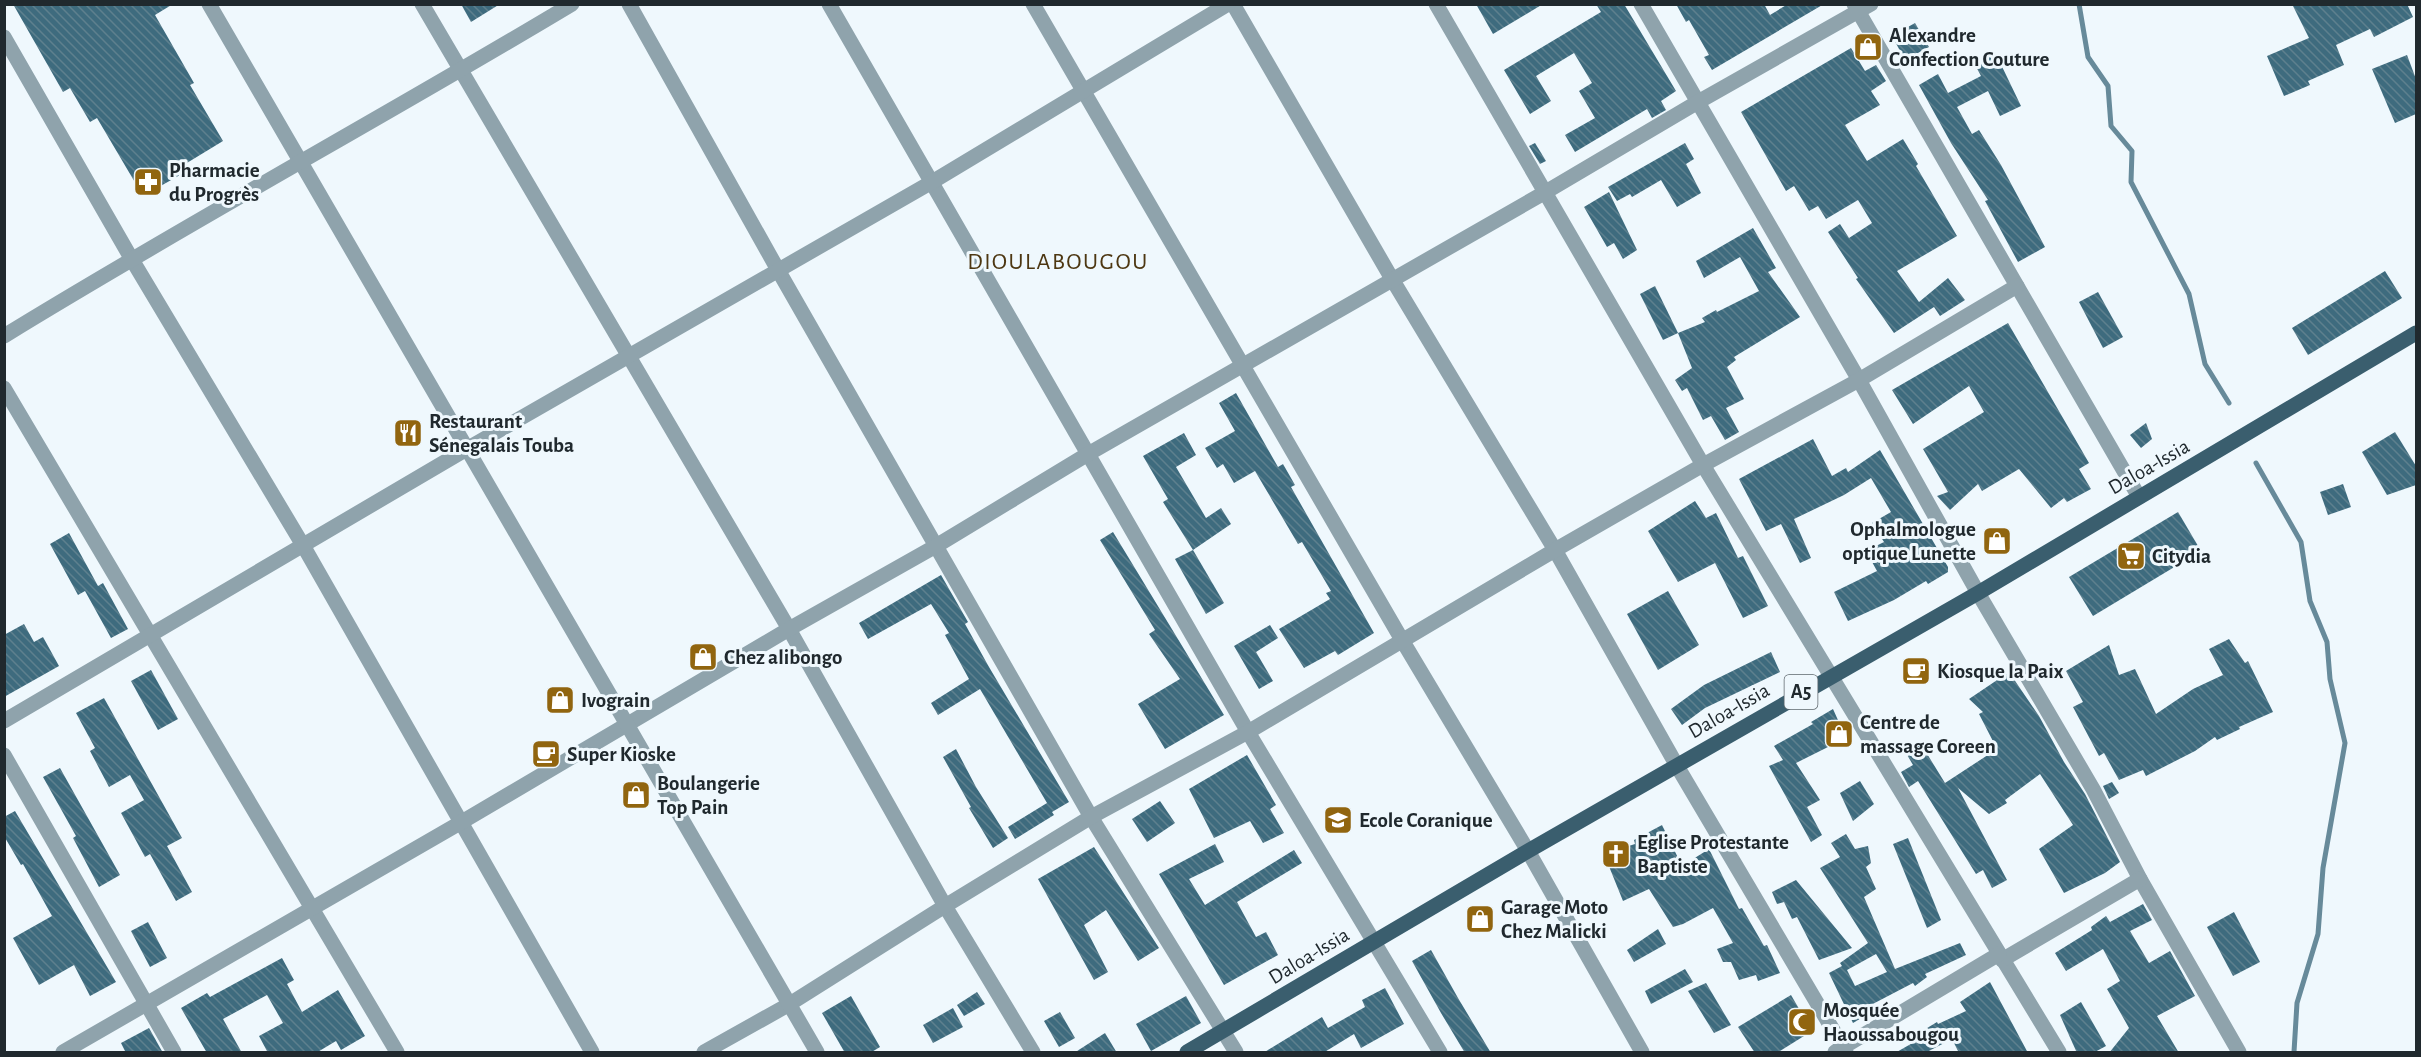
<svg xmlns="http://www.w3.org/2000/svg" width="2421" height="1057" font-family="'Alegreya Sans',sans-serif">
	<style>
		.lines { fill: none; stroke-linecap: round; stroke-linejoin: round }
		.stream { stroke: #678a9a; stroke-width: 5 }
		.building { fill: url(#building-back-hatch); fill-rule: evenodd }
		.minor { stroke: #8fa3ac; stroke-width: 15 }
		.tertiary { stroke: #8fa3ac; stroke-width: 15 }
		.primary { stroke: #3a5e6e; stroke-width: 15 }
		.labels { text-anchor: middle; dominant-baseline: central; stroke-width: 6; stroke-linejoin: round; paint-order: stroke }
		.shield { fill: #eff8fd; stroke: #5e676c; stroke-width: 1.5 }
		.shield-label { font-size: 20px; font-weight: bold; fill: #20292e }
		.poi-label { font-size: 21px; font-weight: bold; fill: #20292e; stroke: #eff8fd; text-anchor: start }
		.street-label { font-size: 21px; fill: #20292e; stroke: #eff8fd }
		.quarter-label { font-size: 24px; letter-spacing: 1.5px; fill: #4d3712; stroke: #eff8fd }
	</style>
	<defs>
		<pattern id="building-back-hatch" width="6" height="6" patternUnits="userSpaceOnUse" patternTransform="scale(1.5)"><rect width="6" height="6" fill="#3e6b7e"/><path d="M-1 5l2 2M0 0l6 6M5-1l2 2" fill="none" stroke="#5e808e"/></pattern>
	</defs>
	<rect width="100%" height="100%" fill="#eff8fd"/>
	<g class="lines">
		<g class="stream">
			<polyline points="2079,4 2088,57 2108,86 2111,126 2132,151 2131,182 2189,294 2205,364 2229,403"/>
			<polyline points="2256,463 2301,542 2310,601 2327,642 2330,679 2345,743 2323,868 2318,934 2297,1003 2294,1052"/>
		</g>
	</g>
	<g class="building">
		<polygon points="13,4 173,4 155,15 194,83 190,85 223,141 177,169 180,175 143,196 97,118 90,122 70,88 63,92"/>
		<polygon points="461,4 500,4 471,22"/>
		<polygon points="1476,4 1543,4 1493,34"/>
		<polygon points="1596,4 1624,4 1676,91 1661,101 1666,110 1652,118 1647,109 1575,152 1565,135 1595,118 1579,91 1592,83 1574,53 1536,76 1551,101 1530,114 1504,70 1601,12"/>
		<polygon points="1676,4 1764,4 1770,15 1788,4 1824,4 1712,70 1704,57 1709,55 1689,20 1686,22"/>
		<polygon points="2292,4 2407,4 2413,17 2374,37 2370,29 2336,45 2344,65 2308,81 2310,85 2284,96 2267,56 2309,38"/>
		<polygon points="1915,23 1929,47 1905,60 1892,36"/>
		<polygon points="1851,48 1865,71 1876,65 1886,81 1871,91 1880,105 1845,125 1867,161 1903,139 1918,164 1916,166 1957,236 1897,271 1919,302 1948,278 1965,300 1940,316 1934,307 1894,333 1856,279 1858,278 1828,232 1840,224 1849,238 1872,223 1858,200 1826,219 1818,206 1809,211 1794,186 1786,191 1741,112"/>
		<polygon points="1995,52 2021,106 2000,116 1988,91 1957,107 1972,134 1979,130 2001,165 2045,247 2018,262 1985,201 1988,200 1951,143 1919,85 1938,74 1948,93 1981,76 1974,63"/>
		<polygon points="2407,55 2416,79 2416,114 2395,123 2372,69"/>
		<polygon points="1535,143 1546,161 1540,164 1529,146"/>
		<polygon points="1685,143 1694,159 1686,164 1701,193 1677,207 1661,180 1632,197 1630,194 1617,201 1608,187"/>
		<polygon points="1609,192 1637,250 1623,259 1614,243 1607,247 1584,207"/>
		<polygon points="1753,228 1776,268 1768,272 1800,317 1734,357 1736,360 1727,367 1744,399 1726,408 1739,432 1725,440 1711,416 1703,420 1687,388 1682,391 1675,380 1692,368 1678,333 1705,322 1702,318 1716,310 1717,312 1759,291 1740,257 1704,278 1696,261"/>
		<polygon points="2385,271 2402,298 2308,355 2292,328"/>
		<polygon points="1655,286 1678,333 1663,340 1640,294"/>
		<polygon points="2098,292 2123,337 2103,348 2079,302"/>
		<polygon points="2008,323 2089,463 2079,469 2091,489 2067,502 2064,498 2051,508 2019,469 1982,491 1978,484 1950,510 1937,496 1948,492 1923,449 1984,412 1969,386 1913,424 1892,390"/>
		<polygon points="1236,393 1278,467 1283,464 1295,485 1291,487 1374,633 1338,655 1335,651 1304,668 1279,629 1330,599 1326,593 1331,591 1302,542 1298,544 1255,471 1234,483 1223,464 1217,468 1205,448 1235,431 1219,403"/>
		<polygon points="2146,423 2152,439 2141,448 2130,435"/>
		<polygon points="2395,432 2416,466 2416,485 2387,495 2362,452"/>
		<polygon points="1184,433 1196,455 1176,467 1206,518 1221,508 1231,524 1193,550 1163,502 1168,499 1143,456"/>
		<polygon points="1813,439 1832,476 1846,468 1848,472 1880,450 1948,567 1948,572 1928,584 1926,581 1894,600 1848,621 1834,592 1877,571 1866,551 1884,542 1872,523 1891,512 1871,478 1844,495 1794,519 1811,558 1800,563 1781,524 1766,531 1739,479"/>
		<polygon points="2343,484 2351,507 2328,515 2320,492"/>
		<polygon points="1695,501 1706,518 1716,513 1738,558 1743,556 1768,606 1743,618 1715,563 1678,582 1648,531"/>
		<polygon points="2178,512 2201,551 2093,616 2069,577"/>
		<polygon points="1113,532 1224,715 1165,749 1138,704 1180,679 1149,634 1155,630 1100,540"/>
		<polygon points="69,533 98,586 103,583 128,629 111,638 85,591 78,595 50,544"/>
		<polygon points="1193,550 1224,603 1206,614 1175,559"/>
		<polygon points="941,575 968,622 965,624 989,667 1069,802 1052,812 1054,815 1015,839 1008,827 1047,803 980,689 938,715 931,703 969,679 945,635 949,633 931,604 868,639 859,623"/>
		<polygon points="1668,591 1699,645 1658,670 1627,614"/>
		<polygon points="24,624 34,642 43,637 59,666 4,697 4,635"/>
		<polygon points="1270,625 1278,638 1256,652 1273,681 1259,689 1234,646"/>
		<polygon points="2229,639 2245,663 2248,661 2273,712 2239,727 2240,729 2217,740 2215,737 2195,751 2146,776 2143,770 2119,780 2104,753 2099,756 2073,707 2083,702 2066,671 2109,645 2119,675 2135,669 2156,714 2193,689 2223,675 2209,649"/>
		<polygon points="1771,652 1780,672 1705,708 1682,725 1671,709 1704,685"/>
		<polygon points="151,670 178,719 158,730 131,681"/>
		<polygon points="2009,672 2039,716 2064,762 2085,794 2120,862 2105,873 2064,893 2039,849 2073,825 2040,774 2005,800 2007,803 1989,814 1958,788 2007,880 1992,888 1983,870 1976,874 1918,781 1909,787 1901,772 1913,765 1906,753 1921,744 1945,783 1997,749 1979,714 1983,712 1969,699"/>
		<polygon points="104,698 182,838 167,846 192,892 176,901 150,854 145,857 121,813 144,800 130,775 109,787 90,751 95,748 76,713"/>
		<polygon points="1833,709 1846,738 1796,763 1820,800 1807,807 1822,835 1811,842 1769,766 1783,760 1774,746 1813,724 1811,722"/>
		<polygon points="956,749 976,787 1008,838 993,848 969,808 971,807 943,757"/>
		<polygon points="1247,755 1276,805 1270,809 1284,833 1263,843 1250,821 1214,838 1189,789"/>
		<polygon points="60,768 120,875 99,887 73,838 76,836 43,777"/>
		<polygon points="1860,781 1874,804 1853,821 1840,793"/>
		<polygon points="2112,782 2119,793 2109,799 2103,786"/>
		<polygon points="1160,801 1175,823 1147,842 1132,819"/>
		<polygon points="15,811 116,982 90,996 74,965 39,985 13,938 52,916 23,864 21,865 4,836 4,817"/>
		<polygon points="1662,825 1682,866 1709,849 1739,909 1742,908 1764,946 1767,945 1780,973 1758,981 1756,975 1739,980 1731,962 1723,962 1717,949 1733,943 1713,908 1683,924 1673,927 1649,889 1623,901 1604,854 1635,844 1634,840"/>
		<path d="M1846,834L1855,849L1868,846L1871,863L1866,867L1876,889L1864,897L1895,969L1960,943L1966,955L1925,974L1927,977L1915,986L1913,983L1867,1007L1870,1013L1853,1023L1829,973L1842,966L1840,963L1868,943L1820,868L1840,857L1831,843ZM1876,954L1887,972L1855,986L1847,970Z"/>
		<polygon points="1908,838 1941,920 1927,928 1893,844"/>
		<polygon points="1215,844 1224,862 1189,879 1205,905 1294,850 1302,863 1237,902 1256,937 1266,932 1278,955 1224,985 1159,874"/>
		<polygon points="1094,847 1159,948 1138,961 1106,910 1084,925 1108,972 1094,980 1038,879"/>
		<polygon points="1796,880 1852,948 1819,960 1797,917 1792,919 1784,902 1777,904 1772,892"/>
		<polygon points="2143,904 2152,920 2130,931 2149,963 2170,951 2195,996 2157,1016 2179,1053 2109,1053 2129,1028 2107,989 2120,981 2103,949 2066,971 2055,953 2092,930 2091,927 2106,916 2110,922"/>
		<polygon points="2234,912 2260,962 2233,976 2207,927"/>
		<polygon points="148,922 167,958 150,967 131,931"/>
		<polygon points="1658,929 1666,944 1634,962 1627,950"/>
		<polygon points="1431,950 1458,998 1491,1053 1465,1053 1441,1013 1412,961"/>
		<polygon points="282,958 294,980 287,984 302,1012 338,990 365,1036 341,1050 336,1041 316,1053 268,1053 259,1036 283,1023 267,995 223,1019 242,1053 207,1053 181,1008 207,993 210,997"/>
		<polygon points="1685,969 1693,982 1651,1004 1645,991"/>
		<polygon points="1990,982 2028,1053 1959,1053 1952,1039 1925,1053 1895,1053 1916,1041 1914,1036 1937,1022 1938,1024 1966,1011 1960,1002"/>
		<polygon points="1706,983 1731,1025 1714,1033 1688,991"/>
		<polygon points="1385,988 1404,1024 1361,1048 1354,1034 1323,1053 1263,1053 1322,1017 1328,1028 1365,1007 1362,1000"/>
		<polygon points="977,992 985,1004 964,1016 957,1005"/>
		<polygon points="1791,995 1812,1031 1777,1053 1755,1053 1738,1027"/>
		<polygon points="851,996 880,1047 870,1053 845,1053 822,1013"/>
		<polygon points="1186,996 1201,1023 1151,1051 1136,1024"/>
		<polygon points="2081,1002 2106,1046 2093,1053 2077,1053 2060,1015"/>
		<polygon points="953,1008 963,1027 933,1043 923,1025"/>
		<polygon points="1060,1012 1075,1038 1059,1047 1044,1021"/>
		<polygon points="149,1028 163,1053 126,1053 121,1043"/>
		<polygon points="1105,1033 1117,1053 1074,1053"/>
	</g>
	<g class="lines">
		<g class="minor">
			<polyline points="422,4 789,629 945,906 1033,1052"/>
			<polyline points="629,4 778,270 1091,817 1236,1052"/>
			<polyline points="829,4 1248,732 1440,1052"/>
			<polyline points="1033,4 1402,640 1528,851 1642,1052"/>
			<polyline points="1233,4 1392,279 1555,550 1677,766 1846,1052"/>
			<polyline points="1436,4 1703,465 2059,1052"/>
			<polyline points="1641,4 1859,380 1978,593 2093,789 2140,879 2239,1052"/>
			<polyline points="1854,4 2139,497"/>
			<polyline points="4,37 131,258 304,547 592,1052"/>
			<polyline points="4,388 397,1052"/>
			<polyline points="4,721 465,450 932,182 1228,4"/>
			<polyline points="4,755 174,1052"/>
			<polyline points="2002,960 2140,879"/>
			<polyline points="63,1052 460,823 789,629 936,546 1088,454 1544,193 1698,102 1871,4"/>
			<polyline points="704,1052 788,1005 945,906 1091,817 1248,732 1555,550 1703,465 1859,380 2017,286"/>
			<polyline points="1835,1052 1999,954"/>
		</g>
		<g class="tertiary">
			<polyline points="209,4 817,1052"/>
			<path d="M4,336C191,221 384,117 572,4"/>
		</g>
		<polyline class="primary" points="1187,1052 1528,851 1978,593 2416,333"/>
	</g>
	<defs>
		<g id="shop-square" transform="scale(1.5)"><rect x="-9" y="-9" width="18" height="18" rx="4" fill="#91650f" stroke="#eff8fd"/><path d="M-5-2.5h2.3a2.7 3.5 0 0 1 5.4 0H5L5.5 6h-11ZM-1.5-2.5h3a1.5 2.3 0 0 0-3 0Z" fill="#fff"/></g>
		<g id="pharmacy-square" transform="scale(1.5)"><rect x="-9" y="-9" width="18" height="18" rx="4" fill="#91650f" stroke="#eff8fd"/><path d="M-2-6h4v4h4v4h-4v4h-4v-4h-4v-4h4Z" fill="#fff"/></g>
		<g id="restaurant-square" transform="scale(1.5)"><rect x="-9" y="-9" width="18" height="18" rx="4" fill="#91650f" stroke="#eff8fd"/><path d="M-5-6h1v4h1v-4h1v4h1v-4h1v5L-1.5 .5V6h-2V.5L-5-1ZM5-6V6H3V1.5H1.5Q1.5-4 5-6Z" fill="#fff"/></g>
		<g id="supermarket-square" transform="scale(1.5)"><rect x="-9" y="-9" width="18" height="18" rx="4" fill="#91650f" stroke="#eff8fd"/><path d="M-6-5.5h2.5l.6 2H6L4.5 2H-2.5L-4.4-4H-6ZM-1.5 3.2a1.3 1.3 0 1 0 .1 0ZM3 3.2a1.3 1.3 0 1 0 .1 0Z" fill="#fff"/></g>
		<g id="cafe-square" transform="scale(1.5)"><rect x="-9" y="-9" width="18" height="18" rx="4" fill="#91650f" stroke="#eff8fd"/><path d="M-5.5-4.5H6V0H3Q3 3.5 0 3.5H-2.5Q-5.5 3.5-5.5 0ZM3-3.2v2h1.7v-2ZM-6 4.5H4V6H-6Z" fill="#fff"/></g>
		<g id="school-square" transform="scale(1.5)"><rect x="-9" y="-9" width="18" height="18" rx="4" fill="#91650f" stroke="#eff8fd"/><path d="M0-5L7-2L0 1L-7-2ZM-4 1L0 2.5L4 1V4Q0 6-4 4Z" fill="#fff"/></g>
		<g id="church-square" transform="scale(1.5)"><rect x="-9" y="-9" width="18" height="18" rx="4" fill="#91650f" stroke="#eff8fd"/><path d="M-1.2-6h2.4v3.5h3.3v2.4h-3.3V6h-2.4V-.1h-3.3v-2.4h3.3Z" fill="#fff"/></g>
		<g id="mosque-square" transform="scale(1.5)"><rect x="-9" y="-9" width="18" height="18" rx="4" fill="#91650f" stroke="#eff8fd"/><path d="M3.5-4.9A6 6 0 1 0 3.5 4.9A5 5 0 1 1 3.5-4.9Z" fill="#fff"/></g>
	</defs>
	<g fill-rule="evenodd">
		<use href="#shop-square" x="1868" y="47"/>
		<use href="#pharmacy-square" x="148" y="182"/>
		<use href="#restaurant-square" x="408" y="433"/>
		<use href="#shop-square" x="1997" y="541"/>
		<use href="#supermarket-square" x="2131" y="556"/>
		<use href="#shop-square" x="703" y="657"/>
		<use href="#cafe-square" x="1916" y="671"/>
		<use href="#shop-square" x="560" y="700"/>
		<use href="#shop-square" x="1839" y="734"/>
		<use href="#cafe-square" x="546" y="754"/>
		<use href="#shop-square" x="636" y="795"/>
		<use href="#school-square" x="1338" y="820"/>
		<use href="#church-square" x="1616" y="854"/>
		<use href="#shop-square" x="1480" y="919"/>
		<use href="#mosque-square" x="1802" y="1022"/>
	</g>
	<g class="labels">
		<rect class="shield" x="1784.5" y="675" width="33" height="34" rx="4.5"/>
		<g class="shield-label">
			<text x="1801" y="692">A5</text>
		</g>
		<g class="poi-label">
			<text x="1889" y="35">Alexandre<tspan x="1889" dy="24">Confection Couture</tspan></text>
			<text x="169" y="170">Pharmacie<tspan x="169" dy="24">du Progrès</tspan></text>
			<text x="429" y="421">Restaurant<tspan x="429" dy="24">Sénegalais Touba</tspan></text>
			<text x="1976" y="529" text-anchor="end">Ophalmologue<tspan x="1976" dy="24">optique Lunette</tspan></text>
			<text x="2152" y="556">Citydia</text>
			<text x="724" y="657">Chez alibongo</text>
			<text x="1937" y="671">Kiosque la Paix</text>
			<text x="581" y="700">Ivograin</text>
			<text x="1860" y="722">Centre de<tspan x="1860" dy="24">massage Coreen</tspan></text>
			<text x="567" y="754">Super Kioske</text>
			<text x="657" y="783">Boulangerie<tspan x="657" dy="24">Top Pain</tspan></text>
			<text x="1359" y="820">Ecole Coranique</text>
			<text x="1637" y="842">Eglise Protestante<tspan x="1637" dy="24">Baptiste</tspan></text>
			<text x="1501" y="907">Garage Moto<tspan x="1501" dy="24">Chez Malicki</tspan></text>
			<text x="1823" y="1010">Mosquée<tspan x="1823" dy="24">Haoussabougou</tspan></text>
		</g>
		<g class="street-label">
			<text transform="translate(2149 467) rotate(-30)">Daloa-Issia</text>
			<text transform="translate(1729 711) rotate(-30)">Daloa-Issia</text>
			<text transform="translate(1309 956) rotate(-31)">Daloa-Issia</text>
		</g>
		<g class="quarter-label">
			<text x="1058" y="262">DIOULABOUGOU</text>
		</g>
	</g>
	<rect width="2421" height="1057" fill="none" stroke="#20292e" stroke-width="12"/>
</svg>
